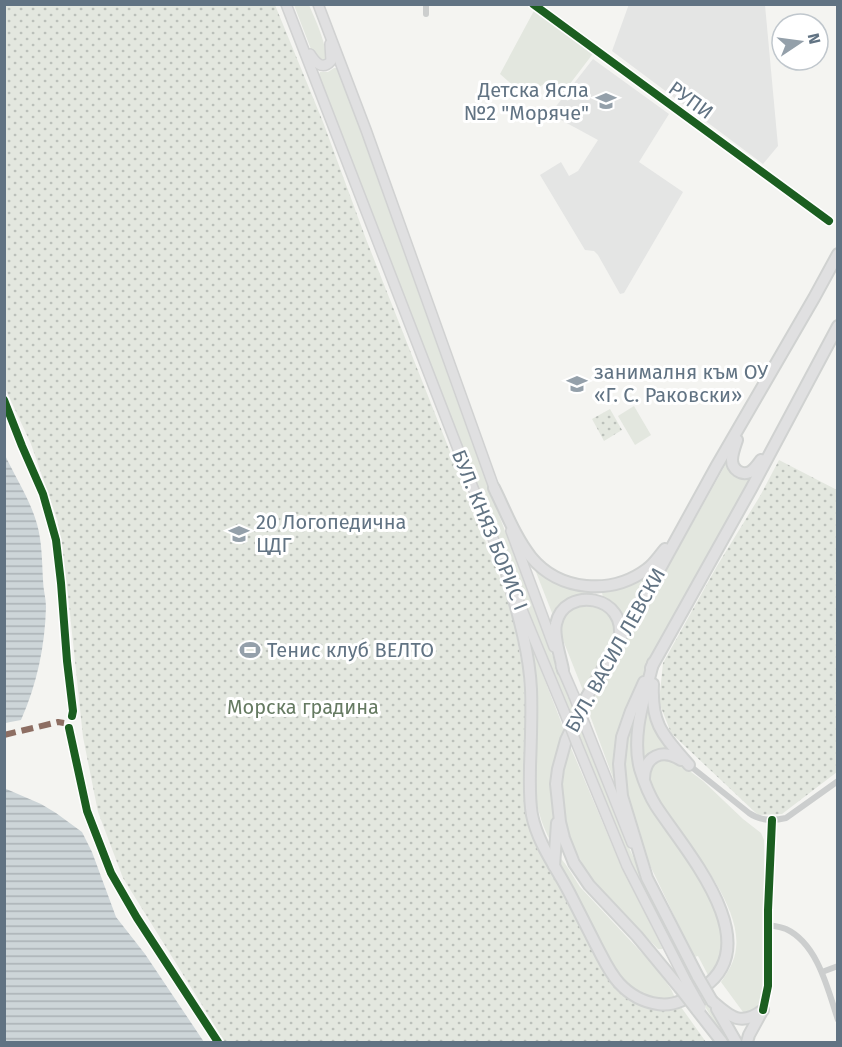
<svg xmlns="http://www.w3.org/2000/svg" width="842" height="1047" font-family="'Fira Sans',sans-serif">
	<style>
		.built { fill: #e4e5e4 }
		.grass { fill: #e3e7df }
		.park { fill: url(#park-dots) }
		.water { fill: url(#water-rules) }
		.lines { fill: none; stroke-linecap: round; stroke-linejoin: round }
		.secondary-casing { stroke: #d1d2d2; stroke-width: 12 }
		.trunk-casing { stroke: #d0d2d1; stroke-width: 14 }
		.minor { stroke: #cccece; stroke-width: 6 }
		.secondary { stroke: #e0e0e1; stroke-width: 9 }
		.trunk { stroke: #e0e0e1; stroke-width: 10 }
		.secondary-bridge-casing { stroke: #d1d2d2; stroke-width: 12; stroke-linecap: butt }
		.trunk-bridge-casing { stroke: #d0d2d1; stroke-width: 14; stroke-linecap: butt }
		.secondary-bridge { stroke: #e0e0e1; stroke-width: 9 }
		.trunk-bridge { stroke: #e0e0e1; stroke-width: 10 }
		.quiet { stroke: #8d6e63; stroke-width: 6; stroke-dasharray: 12 6; stroke-linecap: butt }
		.cycleway-casing { stroke: #fff; stroke-width: 11 }
		.cycleway { stroke: #1b5e20; stroke-width: 8 }
		.labels { text-anchor: middle; dominant-baseline: central; stroke-width: 6; stroke-linejoin: round; paint-order: stroke }
		.poi-label { font-size: 20px; fill: #617383; stroke: #fff; text-anchor: start }
		.street-label { font-size: 20px; fill: #617383; stroke: #fff }
		.park-label { font-size: 20px; fill: #657a61; stroke: #fff }
	</style>
	<defs>
		<pattern id="park-dots" width="8" height="8" patternUnits="userSpaceOnUse" patternTransform="scale(1.5)"><rect width="8" height="8" fill="#e3e7df"/><path d="M2 2h.1M6 6h.1" fill="none" stroke="#bbc0ba" stroke-width="1.8" stroke-linecap="round"/></pattern>
		<pattern id="water-rules" width="6" height="5" patternUnits="userSpaceOnUse" patternTransform="scale(1.5)"><rect width="6" height="5" fill="#cdd5d8"/><path d="M0 2.5h6" fill="none" stroke="#aab1b5"/></pattern>
	</defs>
	<rect width="100%" height="100%" fill="#f4f4f1"/>
	<g class="built">
		<polygon points="629,4 765,5 778,146 763,164 612,51"/>
		<polygon points="593,59 669,114 639,162 683,192 624,293 620,294 598,255 594,251 585,250 540,175 561,162 569,176 578,171 598,140 550,114"/>
	</g>
	<g class="grass">
		<path d="M294,5H309C315,19 327,44 326,60L322,62L314,57Z"/>
		<polygon points="536,7 595,51 563,93 546,83 524,95 500,74"/>
		<path d="M334,68H338L465,423L532,604L625,839C657,909 691,978 732,1042H727C696,994 668,942 643,890C608,816 579,738 548,662C469,468 395,273 320,78L319,75L320,72H328Z"/>
		<polygon points="634,406 651,435 635,445 618,416"/>
		<path d="M727,462C735,478 736,478 754,475L652,658L628,706L619,726L617,736L615,777L613,778L588,710Z"/>
		<polygon points="534,567 593,591 593,597 554,618"/>
		<polygon points="654,569 624,622 613,605 603,597 602,593 604,590"/>
		<path d="M594,603L611,613L617,636L584,693L561,635C560,622 566,609 578,605C583,604 590,604 594,603Z"/>
		<path d="M530,642L565,732L552,779L551,794L555,843L551,842C543,827 538,813 536,797C534,745 540,693 530,642Z"/>
		<polygon points="649,704 667,745 667,748 644,765 639,747 642,719"/>
		<path d="M637,709C633,730 630,744 634,765L719,913L723,956L709,977L698,956L694,957L646,857L626,793L624,767L626,743Z"/>
		<path d="M571,748L618,859L663,949H658L598,886C566,846 552,796 571,748Z"/>
		<path d="M665,759L675,760L703,781L743,819L761,833L764,840V993L763,1003L752,1012H743L721,982C728,972 735,961 736,948C741,912 702,860 681,833C671,820 654,803 650,787C648,783 648,777 648,773L655,763Z"/>
		<path d="M559,857C565,861 575,880 581,888L655,967L671,989L676,1000L669,1001L646,998L629,987L613,968L558,861Z"/>
	</g>
	<g class="park">
		<polygon points="5,5 275,5 323,122 366,239 511,606 523,671 526,723 524,796 528,821 533,836 538,848 561,885 613,982 661,1008 681,1007 706,1042 225,1042 123,878 98,812 83,737 68,595 58,522 31,444 5,388"/>
		<polygon points="610,409 622,430 604,441 592,419"/>
		<polygon points="779,460 837,490 837,772 782,814 758,815 671,733 659,702 663,663 717,566 760,496"/>
	</g>
	<g class="water">
		<path d="M4,453C15,477 30,499 37,524C42,542 42,561 43,580C43,589 46,598 46,607C45,646 37,684 21,720L5,723Z"/>
		<polygon points="4,788 41,804 56,813 82,832 92,852 116,917 145,954 204,1042 5,1042"/>
	</g>
	<g class="lines">
		<g class="secondary-casing">
			<g id="secondary">
				<polyline points="286,4 480,506 509,578"/>
				<polyline points="318,4 366,130 496,493"/>
				<path d="M310,54C315,62 322,71 331,61L330,44"/>
				<polyline points="511,531 554,647"/>
				<polyline points="518,600 564,711"/>
				<polyline points="561,666 574,696"/>
				<polyline points="585,725 632,843"/>
				<polyline points="576,742 627,866 687,983"/>
			</g>
		</g>
		<g class="trunk-casing">
			<g id="trunk">
				<path d="M737,440C735,446 732,454 732,460C732,469 741,476 750,472C755,469 758,464 761,460"/>
				<path d="M494,488C505,510 515,537 531,557C559,591 611,596 647,569C654,564 659,556 665,549"/>
				<path d="M507,574C517,611 529,649 531,689C532,714 531,740 530,766C530,782 529,799 532,815C538,844 556,867 569,892C578,910 587,927 596,945C603,958 609,972 619,983C630,995 643,1002 658,1004C675,1007 690,997 704,987C768,942 684,849 656,806C649,795 644,782 640,769C631,734 645,697 653,663"/>
				<polyline points="651,668 751,489 838,326"/>
				<path d="M563,670C561,658 553,636 556,624C564,585 629,595 619,640"/>
				<polyline points="644,682 631,711 622,737 619,764 622,796 647,878 698,977"/>
				<path d="M653,684C651,725 663,735 689,765"/>
				<path d="M644,778C645,756 662,748 681,760"/>
				<polyline points="554,866 557,823"/>
				<polyline points="680,988 637,936 589,885 574,863 564,838 560,822 556,784 558,769 566,740 586,698 651,585 716,467 814,298 838,254"/>
				<path d="M712,1001C730,1017 741,1027 763,1010"/>
				<polyline points="717,1009 736,1042"/>
				<polyline points="697,1010 722,1042"/>
				<polyline points="747,1042 749,1035 761,1013"/>
			</g>
		</g>
		<g class="minor">
			<polyline points="426,4 426,14"/>
			<polyline points="533,4 829,221"/>
			<path d="M689,765L749,813C760,821 773,821 786,818L838,781"/>
			<path d="M768,925C774,926 781,927 786,929C818,944 828,990 838,1020"/>
			<polyline points="822,972 838,966"/>
			<polyline points="763,1010 768,986 768,910 772,820"/>
		</g>
		<use href="#secondary" class="secondary"/>
		<use href="#trunk" class="trunk"/>
		<g class="secondary-bridge-casing">
			<g id="secondary-bridge">
				<polyline points="574,696 585,725"/>
				<polyline points="564,711 576,742"/>
				<polyline points="687,983 701,1008"/>
			</g>
		</g>
		<g class="trunk-bridge-casing">
			<g id="trunk-bridge">
				<polyline points="698,977 712,1001"/>
				<polyline points="680,988 697,1010"/>
			</g>
		</g>
		<use href="#secondary-bridge" class="secondary-bridge"/>
		<use href="#trunk-bridge" class="trunk-bridge"/>
		<polyline class="quiet" points="4,735 58,722 64,723"/>
		<g class="cycleway-casing">
			<g id="cycleway">
				<polyline points="533,4 829,221"/>
				<polyline points="4,400 22,446 43,494 56,540 61,583 67,661 73,711 72,716"/>
				<polyline points="69,728 87,811 111,873 137,918 218,1042"/>
				<polyline points="763,1010 768,986 768,910 772,820"/>
			</g>
		</g>
		<use href="#cycleway" class="cycleway"/>
	</g>
	<defs>
		<g id="school-bare" transform="scale(1.62)"><path d="M0-5L7-2L0 1L-7-2ZM-4 1L0 2.5L4 1V4Q0 6-4 4Z" fill="#94a0aa" stroke="#fff" stroke-width="2.5" paint-order="stroke"/></g>
		<g id="stadium-bare" transform="scale(1.62)"><path d="M0-5a6.5 5 0 1 0 0 10a6.5 5 0 1 0 0-10ZM-3.5-1.8h7v3.6h-7Z" fill="#94a0aa" stroke="#fff" stroke-width="2.5" paint-order="stroke"/></g>
	</defs>
	<g fill-rule="evenodd">
		<use href="#school-bare" x="606" y="101"/>
		<use href="#school-bare" x="577" y="384"/>
		<use href="#school-bare" x="239" y="534"/>
		<use href="#stadium-bare" x="250" y="650"/>
	</g>
	<g class="labels">
		<g class="poi-label">
			<text x="589" y="90" text-anchor="end">Детска Ясла<tspan x="589" dy="23">№2 "Моряче"</tspan></text>
			<text x="594" y="372">занималня към ОУ<tspan x="594" dy="23">«Г. С. Раковски»</tspan></text>
			<text x="256" y="522">20 Логопедична<tspan x="256" dy="23">ЦДГ</tspan></text>
			<text x="267" y="650">Тенис клуб ВЕЛТО</text>
		</g>
		<g class="street-label">
			<text transform="translate(691 100) rotate(36)">РУПИ</text>
			<text transform="translate(490 530) rotate(68)">БУЛ. КНЯЗ БОРИС I</text>
			<text transform="translate(615 650) rotate(-61)">БУЛ. ВАСИЛ ЛЕВСКИ</text>
		</g>
		<g class="park-label">
			<text x="303" y="707">Морска градина</text>
		</g>
	</g>
	<rect width="842" height="1047" fill="none" stroke="#617383" stroke-width="12"/>
	<g transform="translate(800 42) rotate(77)"><circle r="28" fill="#ffffff" stroke="#c0c7cd" stroke-width="1.5"/>
	<path d="M0-4.5L10 22L0 15L-10 22Z" fill="#94a0aa"/>
	<text y="-9" font-size="16" font-weight="bold" text-anchor="middle" fill="#617383">N</text>
	</g>
</svg>
